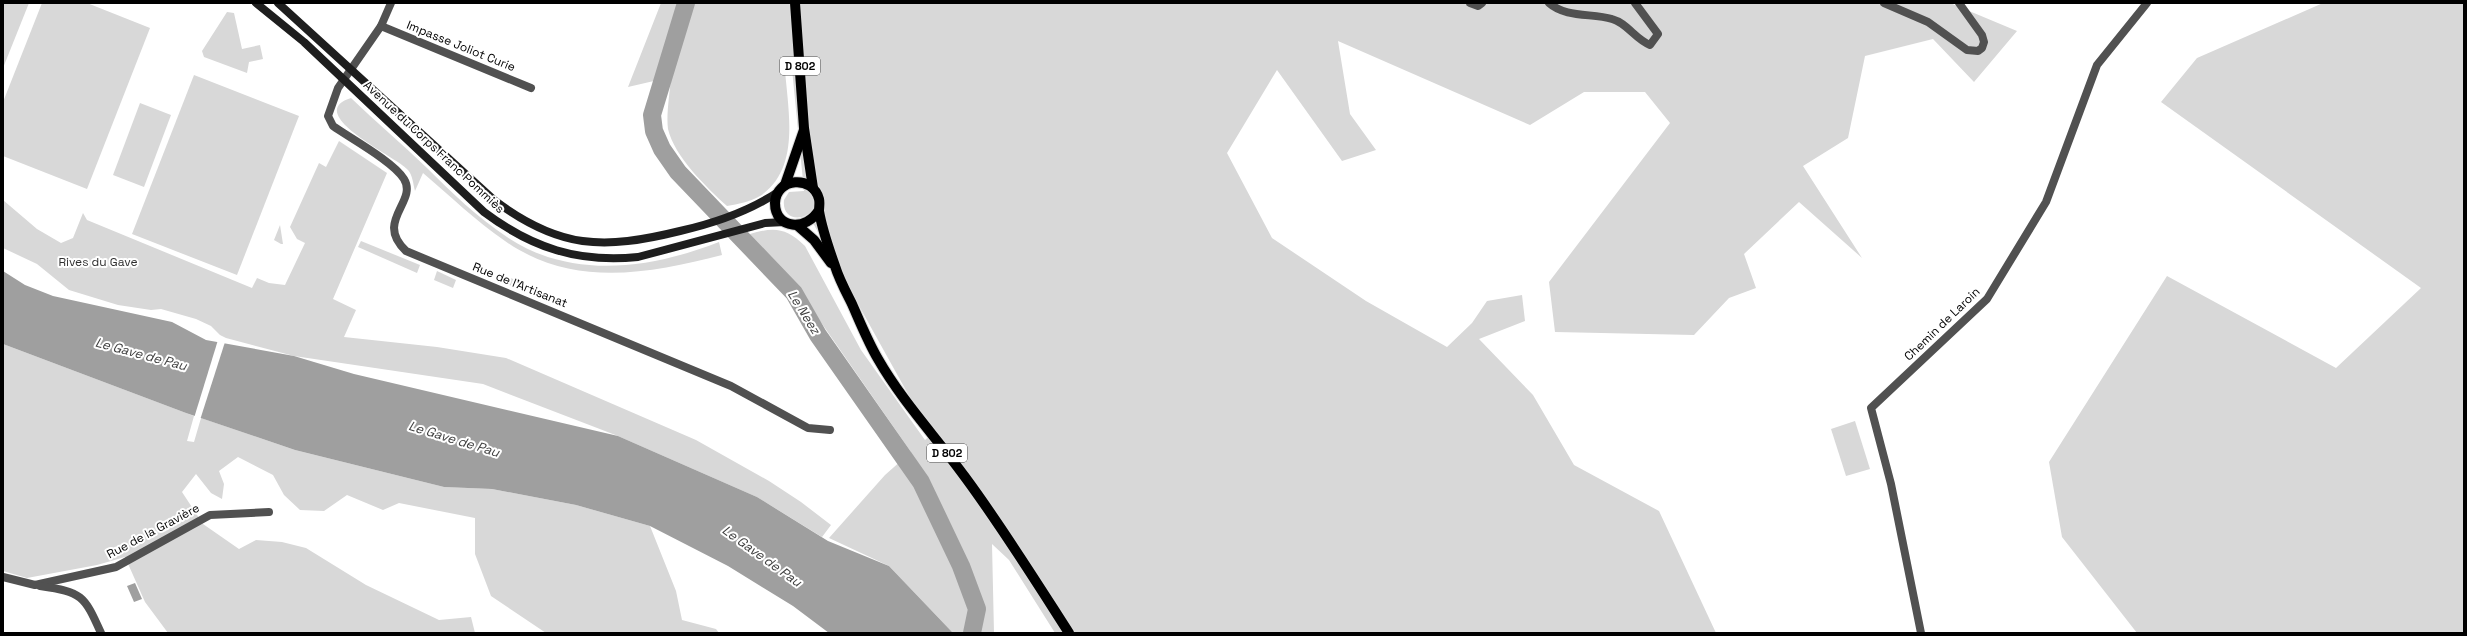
<svg xmlns="http://www.w3.org/2000/svg" width="2467" height="636" font-family="'Space Grotesk',sans-serif">
	<style>
		.green { fill: #d8d8d8 }
		.water { fill: #9f9f9f }
		.pier { fill: #fff }
		.lines { fill: none; stroke-linecap: round; stroke-linejoin: round }
		.river { stroke: #9f9f9f; stroke-width: 18 }
		.primary-casing { stroke: #dbdbdb; stroke-width: 12 }
		.minor { stroke: #515151; stroke-width: 8 }
		.tertiary { stroke: #515151; stroke-width: 8 }
		.secondary { stroke: #1e1e1e; stroke-width: 8 }
		.primary { stroke: #000; stroke-width: 10 }
		.labels { text-anchor: middle; dominant-baseline: central; stroke-width: 4; stroke-linejoin: round; paint-order: stroke }
		.shield { fill: #fff; stroke: #4c4c4c; stroke-width: 1 }
		.shield-label { font-size: 11px; font-weight: bold; fill: #000 }
		.street-label { font-size: 12px; fill: #000; stroke: #fff }
		.park-label { font-size: 12px; fill: #2f2f2f; stroke: #fff }
		.water-label { font-size: 13px; font-style: italic; fill: #404040; stroke: #fff }
	</style>
	<rect width="100%" height="100%" fill="#fff"/>
	<g class="green">
		<polygon points="3,3 29,3 3,68"/>
		<polygon points="42,3 87,3 150,28 87,189 3,156 3,102"/>
		<path d="M661,3H1950L2017,31L1974,82L1933,39L1865,56L1848,138L1803,166L1862,258L1799,202L1744,254L1756,288L1729,298L1694,335L1555,332L1549,282L1670,123L1645,92H1584L1530,125L1338,41L1350,114L1376,150L1342,161L1277,70L1227,153L1272,238L1366,301L1447,347L1472,323L1487,301L1522,295L1525,321L1479,339L1533,395L1574,465L1659,511L1716,633H1055L1009,560L992,544L994,633H953L889,566L829,538L885,475L911,452L802,295L747,235C772,227 785,226 805,246L861,350L925,440L933,433L913,403L808,214C796,222 782,216 784,200L789,192L804,191L792,69L785,70C788,111 801,169 760,196C750,202 738,204 727,206C707,188 674,156 668,129C666,115 670,91 671,77L628,87Z"/>
		<polygon points="2323,3 2464,3 2464,633 2137,633 2062,537 2049,462 2167,276 2336,368 2421,288 2161,102 2197,58"/>
		<polygon points="227,12 234,13 242,49 260,45 263,59 249,62 247,73 204,57 202,51"/>
		<polygon points="194,75 299,116 237,275 132,234"/>
		<path d="M351,98C376,122 402,144 427,168C452,193 477,217 507,237C571,280 650,269 719,242L722,255C648,274 572,288 505,241C476,221 450,196 423,173L415,191C413,184 413,176 408,170C399,158 301,114 351,98Z"/>
		<polygon points="140,103 171,115 144,187 113,175"/>
		<polygon points="339,141 387,173 333,299 356,310 344,337 437,347 506,358 696,440 769,481 801,502 831,525 822,537 757,497 618,436 483,384 294,356 226,338 220,335 211,326 196,319 161,309 151,310 118,305 69,290 37,264 3,248 3,200 37,229 61,243 73,238 83,213 87,220 252,288 257,278 269,283 285,285 305,243 297,239 290,227 319,163 326,167"/>
		<polygon points="280,225 283,244 281,244 274,240"/>
		<polygon points="361,241 420,265 417,273 358,247"/>
		<polygon points="437,271 456,280 453,288 434,280"/>
		<polygon points="502,275 516,280 514,287 500,281"/>
		<polygon points="3,344 194,416 187,441 194,442 201,418 295,450 444,487 492,489 576,505 650,526 676,591 682,620 716,629 719,633 546,633 491,596 475,554 475,518 399,503 383,510 347,495 324,511 300,510 284,495 273,475 238,457 219,471 224,484 222,499 211,493 196,474 182,492 203,524 239,549 256,540 282,542 306,548 366,585 439,620 471,617 475,633 168,633 145,602 125,557 97,565 27,578 3,571"/>
		<polygon points="1855,421 1870,469 1846,476 1831,429"/>
	</g>
	<g class="water">
		<polygon points="3,271 25,285 53,296 172,322 206,340 294,356 354,374 618,436 757,497 828,541 889,566 953,633 829,633 793,606 728,566 650,526 576,505 492,489 444,487 295,450 186,413 3,344"/>
		<polygon points="135,583 142,599 134,602 127,586"/>
	</g>
	<polygon class="pier" points="218,340 225,342 200,420 194,418"/>
	<g class="lines">
		<polyline class="river" points="686,3 652,115 654,131 662,149 678,172 794,293 818,335 921,482 961,566 977,609 972,633"/>
		<g class="primary-casing">
			<g id="primary">
				<polyline points="795,3 804,128 813,188"/>
				<polyline points="785,185 804,130"/>
				<path d="M819,210C807,231 775,230 775,203C776,177 813,175 819,199C820,203 819,207 819,211C822,229 829,249 835,266C839,279 846,292 852,304C860,322 868,342 878,359C902,401 936,437 965,477C1002,527 1035,580 1069,633"/>
				<polyline points="798,226 814,240 831,263"/>
			</g>
		</g>
		<g class="minor">
			<path d="M391,3L381,26L338,88L328,116L333,126C350,138 394,162 404,179C418,202 374,221 406,251L731,386L808,428L830,430"/>
			<polyline points="381,26 531,88"/>
			<polyline points="3,577 35,585 116,567 210,515 269,512"/>
			<path d="M40,586C82,592 84,595 101,633"/>
			<polyline points="1921,633 1891,484 1871,408 1987,299 2046,202 2097,65 2147,3"/>
		</g>
		<g class="tertiary">
			<polyline points="1470,3 1478,6 1482,3"/>
			<path d="M1549,3C1566,18 1592,13 1612,19C1627,23 1635,39 1650,45L1658,34L1635,3"/>
			<polyline points="1884,3 1928,22 1967,50 1978,51 1982,48 1984,42 1982,35 1959,3"/>
		</g>
		<g class="secondary">
			<path d="M256,3L304,42L484,212C532,248 578,263 638,257L765,223L785,222"/>
			<path d="M278,3L494,200C559,249 603,250 680,231C715,223 748,212 778,192"/>
		</g>
		<use href="#primary" class="primary"/>
	</g>
	<g class="labels">
		<g class="shield">
			<rect x="780" y="57" width="40" height="18" rx="3"/>
			<rect x="927" y="444" width="40" height="18" rx="3"/>
		</g>
		<g class="shield-label">
			<text x="800" y="66">D 802</text>
			<text x="947" y="453">D 802</text>
		</g>
		<g class="street-label">
			<text transform="translate(461 46) rotate(22)">Impasse Joliot Curie</text>
			<text transform="translate(434 147) rotate(43)">Avenue du Corps Franc Pommiès</text>
			<text transform="translate(520 285) rotate(22)">Rue de l'Artisanat</text>
			<text transform="translate(1942 324) rotate(-44)">Chemin de Laroin</text>
			<text transform="translate(153 531) rotate(-28)">Rue de la Gravière</text>
		</g>
		<g class="park-label">
			<text x="98" y="262">Rives du Gave</text>
		</g>
		<g class="water-label">
			<text transform="translate(804 312) rotate(58)">Le Neez</text>
			<text transform="translate(141 354) rotate(15)">Le Gave de Pau</text>
			<text transform="translate(454 439) rotate(17)">Le Gave de Pau</text>
			<text transform="translate(762 556) rotate(36)">Le Gave de Pau</text>
		</g>
	</g>
	<rect width="2467" height="636" fill="none" stroke="#000000" stroke-width="8"/>
</svg>
